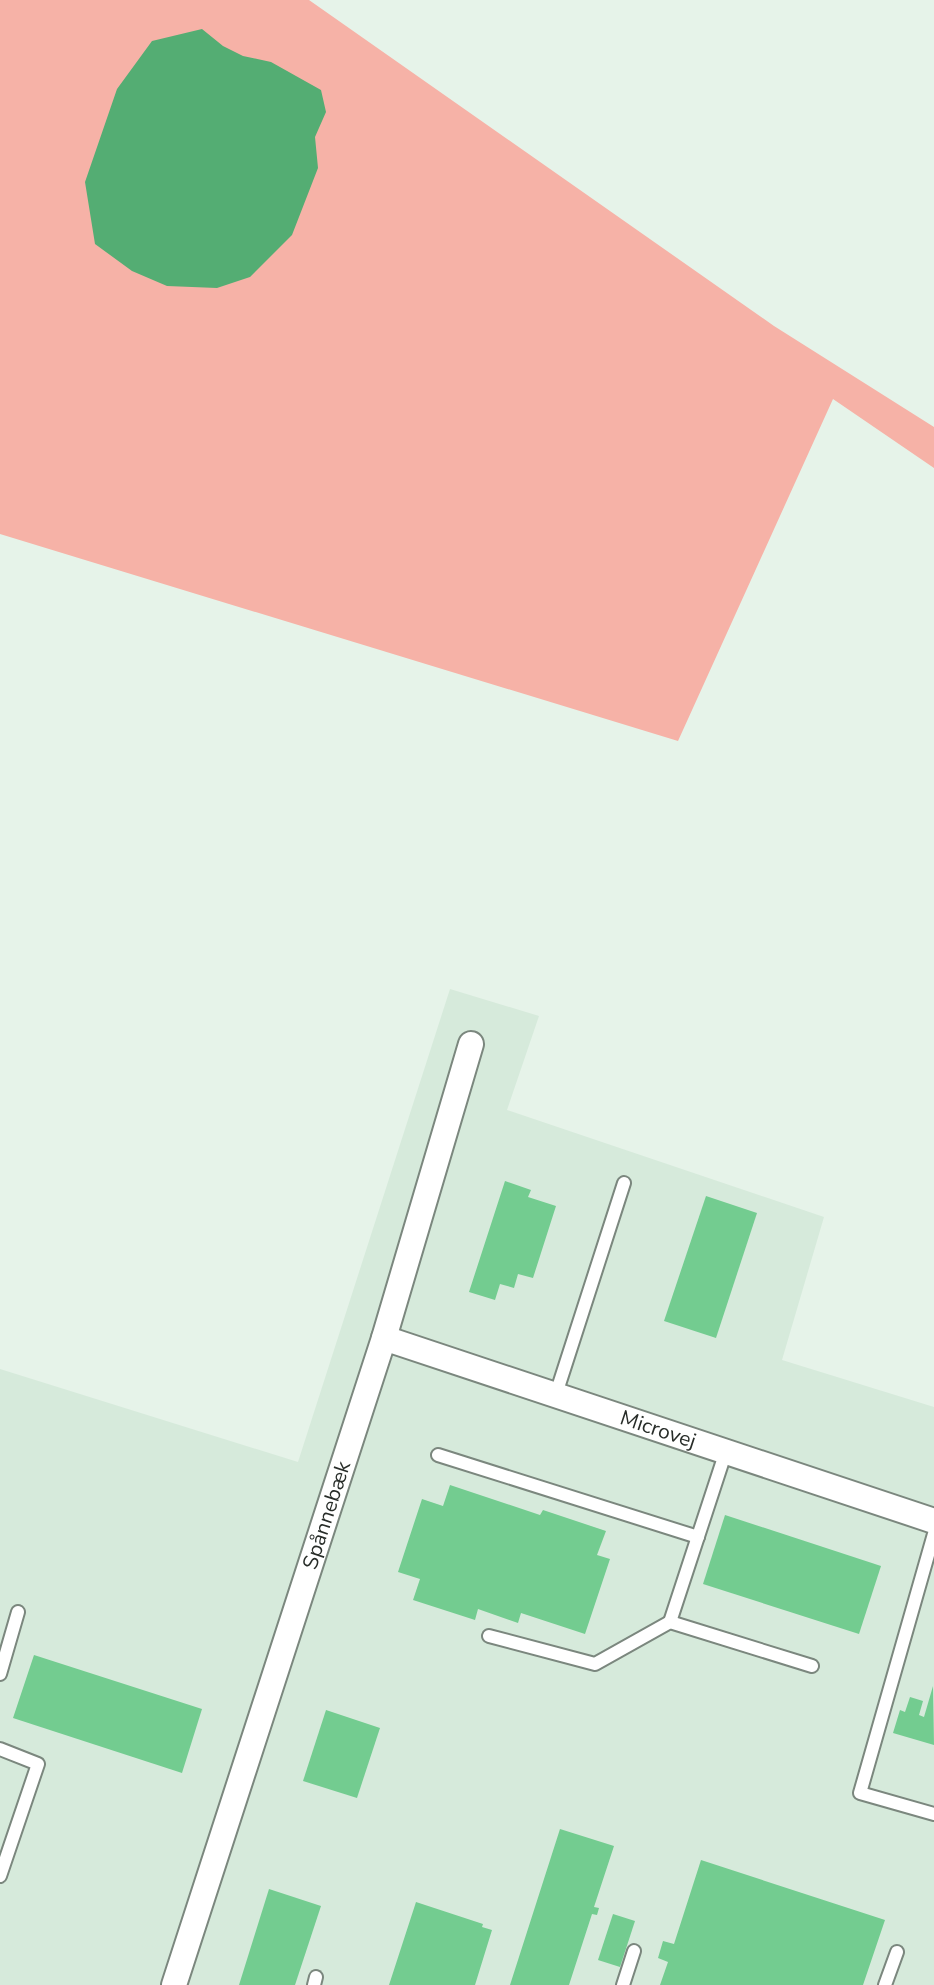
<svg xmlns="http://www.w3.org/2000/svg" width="934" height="1985" font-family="'Nunito Sans',sans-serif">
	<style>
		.built { fill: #d6eadb }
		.green { fill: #f6b2a7 }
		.water { fill: #54ad73 }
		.building { fill: #73cc90 }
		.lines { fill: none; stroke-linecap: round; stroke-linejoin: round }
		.lane-casing { stroke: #7b877e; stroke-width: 16 }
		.street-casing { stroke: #7b877e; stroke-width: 28 }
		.lane { stroke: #fff; stroke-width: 12 }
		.street { stroke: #fff; stroke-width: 24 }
		.labels { text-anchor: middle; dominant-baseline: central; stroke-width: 5; stroke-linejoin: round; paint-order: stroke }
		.street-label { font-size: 21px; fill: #282d29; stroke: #e6f3e9 }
	</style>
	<rect width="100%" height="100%" fill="#e6f3e9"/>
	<polygon class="built" points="450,989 539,1016 507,1110 824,1217 782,1360 934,1407 934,1985 0,1985 0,1369 298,1462"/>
	<polygon class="green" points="0,0 309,0 774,326 934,427 934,468 833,399 678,741 0,534"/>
	<polygon class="water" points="202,29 223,46 243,56 271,62 321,90 326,112 315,137 318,168 292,235 250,277 217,288 167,286 132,271 95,244 85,182 117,89 152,41"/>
	<g class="building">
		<polygon points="505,1181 531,1190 528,1197 556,1206 533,1278 518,1274 514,1288 500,1284 495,1300 469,1292"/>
		<polygon points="706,1196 757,1213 716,1338 664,1321"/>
		<polygon points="450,1485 540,1515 543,1510 606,1531 597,1555 610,1559 585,1634 521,1613 518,1623 478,1609 475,1620 413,1600 420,1579 398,1572 422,1499 443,1506"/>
		<polygon points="725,1515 881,1566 859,1634 703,1584"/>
		<polygon points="34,1655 202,1709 182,1773 13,1718"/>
		<polygon points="933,1686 934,1745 893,1733 900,1710 905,1712 910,1697 923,1701 919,1715 924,1717"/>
		<polygon points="326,1710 380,1728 357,1798 303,1781"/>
		<polygon points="560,1829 614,1846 594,1907 599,1908 597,1915 592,1914 569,1985 510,1985"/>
		<polygon points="701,1860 885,1920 863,1985 660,1985 668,1962 658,1958 663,1941 674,1944"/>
		<polygon points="269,1889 321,1906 295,1985 239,1985"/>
		<polygon points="416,1902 483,1924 482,1927 492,1930 475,1985 389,1985"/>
		<polygon points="613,1914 635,1921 620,1967 598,1960"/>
	</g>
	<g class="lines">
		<g class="lane-casing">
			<g id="lane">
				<polyline points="556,1394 624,1183"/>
				<polyline points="438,1455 698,1537"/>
				<polyline points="934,1534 860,1793 934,1814"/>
				<polyline points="670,1622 726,1451"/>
				<polyline points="489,1636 595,1664 670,1622 812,1666"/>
				<polyline points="0,1674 18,1612"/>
				<polyline points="0,1749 38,1764 0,1876"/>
				<polyline points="314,1985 316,1977"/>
				<polyline points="623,1985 634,1951"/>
				<polyline points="885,1985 897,1952"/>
			</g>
		</g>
		<g class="street-casing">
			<g id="street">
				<path id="s1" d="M384,1338L934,1521"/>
				<path id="s2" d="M174,1985L384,1338L471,1044"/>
			</g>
		</g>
		<use href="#lane" class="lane"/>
		<use href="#street" class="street"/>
	</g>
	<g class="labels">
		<g class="street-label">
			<text stroke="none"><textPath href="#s1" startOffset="289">Microvej</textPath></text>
			<text stroke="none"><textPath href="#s2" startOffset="494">Spånnebæk</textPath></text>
		</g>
	</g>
</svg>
